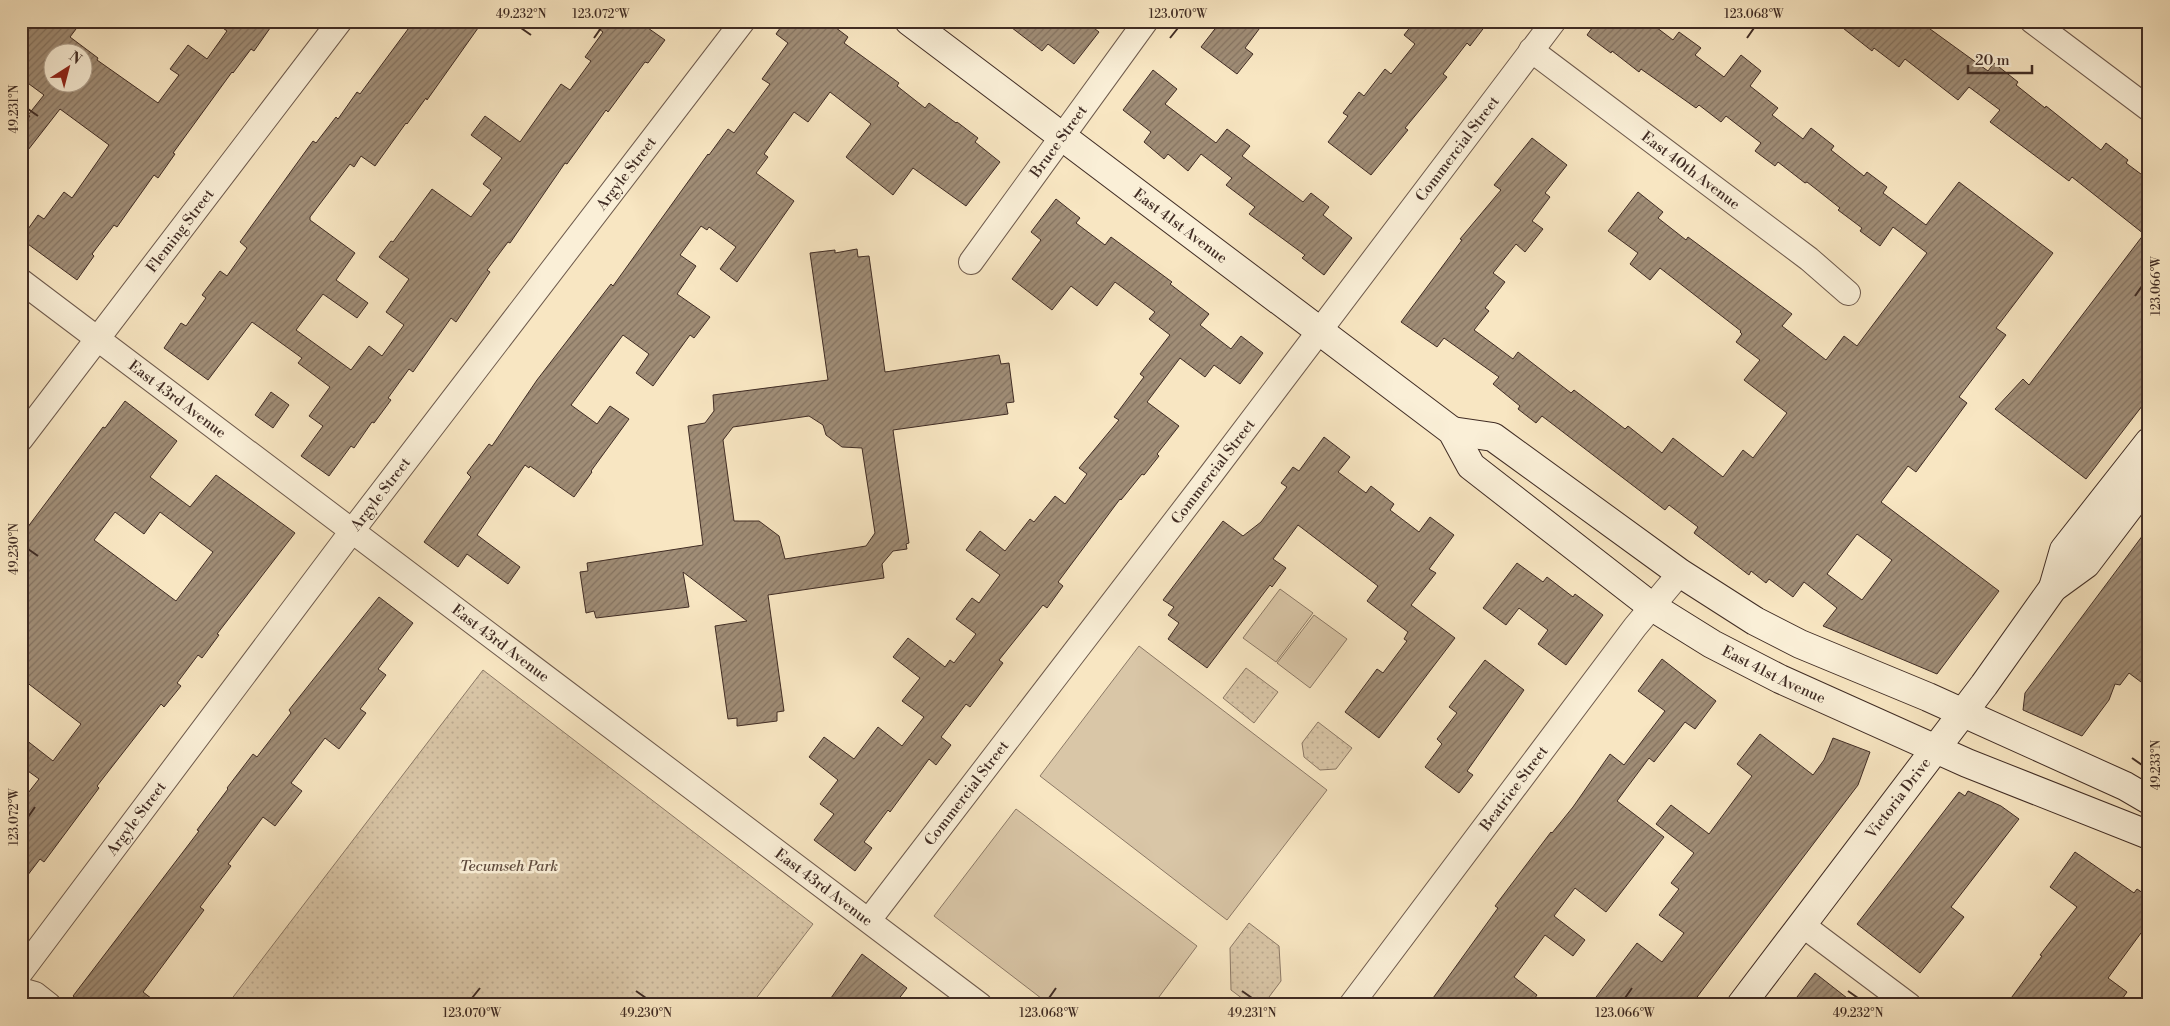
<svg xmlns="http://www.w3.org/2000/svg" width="2170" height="1026" font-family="'Libre Bodoni',serif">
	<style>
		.grass { fill: url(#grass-dots); stroke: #8c7966 }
		.garden { fill: #d9c6a7; stroke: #8c7966 }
		.building { fill: url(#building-hatch); stroke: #402c24; fill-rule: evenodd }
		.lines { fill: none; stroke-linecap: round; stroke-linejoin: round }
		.street-casing { stroke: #6e5a4c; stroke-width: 26 }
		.secondary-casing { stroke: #402c24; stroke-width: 30 }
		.street { stroke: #faefd7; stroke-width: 24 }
		.secondary { stroke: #faefd7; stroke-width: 28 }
		.ticks { fill: none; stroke: #402c24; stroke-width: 2 }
		.labels { text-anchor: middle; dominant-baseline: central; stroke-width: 5; stroke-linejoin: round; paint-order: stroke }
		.street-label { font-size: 15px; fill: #402c24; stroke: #faefd7 }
		.park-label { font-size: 15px; font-style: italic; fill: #5f4b3e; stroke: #faefd7 }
		.neatline { fill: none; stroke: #402c24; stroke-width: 2 }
		.ticks-label { font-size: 12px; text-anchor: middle; fill: #402c24 }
	</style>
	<defs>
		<pattern id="grass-dots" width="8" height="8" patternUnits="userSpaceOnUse" patternTransform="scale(1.25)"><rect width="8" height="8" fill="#d9c6a7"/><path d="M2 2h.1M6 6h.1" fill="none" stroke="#bbaa90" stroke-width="1.8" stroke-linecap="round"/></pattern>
		<pattern id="building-hatch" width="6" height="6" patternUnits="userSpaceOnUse" patternTransform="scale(1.25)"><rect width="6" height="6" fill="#a08d76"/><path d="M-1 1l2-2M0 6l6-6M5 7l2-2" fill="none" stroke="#847361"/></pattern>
	</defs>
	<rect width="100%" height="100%" fill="#f8e6c2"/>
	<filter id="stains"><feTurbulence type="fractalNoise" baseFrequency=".004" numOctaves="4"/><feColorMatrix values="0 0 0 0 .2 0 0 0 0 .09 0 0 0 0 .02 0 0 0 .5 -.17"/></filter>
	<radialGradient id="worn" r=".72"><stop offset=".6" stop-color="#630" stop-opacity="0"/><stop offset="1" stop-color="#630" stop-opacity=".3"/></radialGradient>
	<g class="grass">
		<polygon points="1246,668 1278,692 1254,723 1223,698"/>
		<polygon points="483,670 813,924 751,1005 227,1005"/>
		<polygon points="1318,722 1352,748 1336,769 1320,770 1304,757 1302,743"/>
		<polygon points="1249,923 1279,946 1281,981 1263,1005 1251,1005 1231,990 1230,948"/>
	</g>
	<g class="garden">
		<polygon points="1280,589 1313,613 1276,662 1243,638"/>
		<polygon points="1314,615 1347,639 1310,688 1277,663"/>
		<polygon points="1139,646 1327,790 1227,920 1040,776"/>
		<polygon points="1016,809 1197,946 1153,1005 1050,1005 934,916"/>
	</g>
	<g class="building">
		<path d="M21,21H82L70,37L98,58L97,60L158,103L179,75L170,69L188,45L207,59L227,31L213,21H275L254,51L251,49L233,73L232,72L173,153L175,154L158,178L154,175L117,227L114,225L92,254L94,256L77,280L21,239L38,215L44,219L64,192L72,198L109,145L60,109L21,159V128L30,116L28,115L44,95L21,78ZM52,52H82V82H52Z"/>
		<polygon points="414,21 483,21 427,100 426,98 407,124 406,123 375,166 361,156 354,167 350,164 310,217 310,220 355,253 336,280 368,303 357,318 323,294 296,330 351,370 369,346 382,356 404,325 386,312 409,279 379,257 391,241 393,242 432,189 471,217 491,190 483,184 502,158 471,135 485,116 520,142 561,84 570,90 591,61 585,57 603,32 588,21 638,21 665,40 648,63 645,62 608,112 606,110 567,164 565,163 510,243 508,242 487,270 490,272 456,322 451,318 413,372 409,369 388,398 391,400 374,423 372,422 354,448 351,446 329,476 301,456 323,426 309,416 330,387 298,363 302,358 252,322 208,380 164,348 181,323 186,326 206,298 202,295 220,271 227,276 247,248 240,242 313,141 316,143 336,117 338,119 357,92 360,94"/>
		<polygon points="785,21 827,21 848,37 844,43 899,83 897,86 925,108 929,103 956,123 957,122 978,138 975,142 1000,162 966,206 913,168 893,195 846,157 871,124 830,92 808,122 794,112 764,154 768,157 756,173 794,201 737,282 720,269 736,247 709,227 707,230 701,226 680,255 696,266 677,294 710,317 694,338 690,335 653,386 636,373 649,354 623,335 571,405 597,424 610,406 629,419 591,471 592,472 574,497 530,466 529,468 525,465 477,535 520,567 508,584 467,554 458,567 424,542 471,477 467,473 489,444 492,446 537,380 611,284 613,286 708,154 709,155 728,129 734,133 770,84 762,79 788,43 776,34"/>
		<polygon points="1003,21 1085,21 1099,32 1074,64 1048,44 1042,51"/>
		<polygon points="1221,21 1265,21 1245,48 1253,54 1237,74 1201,47"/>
		<polygon points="1415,21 1489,21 1470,46 1467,43 1443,74 1447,77 1405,128 1408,130 1371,175 1328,142 1348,116 1343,113 1359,92 1364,96 1385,69 1391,74 1415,44 1404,35"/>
		<path d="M1597,21H1648L1673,40L1679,32L1701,48L1695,55L1724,77L1741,55L1761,71L1750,86L1778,108L1772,115L1803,139L1811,128L1834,146L1831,150L1864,176L1867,172L1887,187L1883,193L1926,225L1959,182L2053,253L1996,328L2006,335L1959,397L1967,403L1916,472L1908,466L1881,502L1999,591L1937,674L1823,626L1837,608L1804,582L1793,597L1769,579L1766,583L1751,571L1749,575L1694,533L1698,527L1669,505L1665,510L1542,416L1536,423L1518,409L1520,406L1493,384L1499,377L1444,338L1437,347L1401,322L1462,240L1460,239L1501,190L1494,185L1532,138L1567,165L1545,193L1550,197L1532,221L1543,229L1525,252L1516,244L1493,273L1505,282L1485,308L1489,311L1474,330L1513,359L1518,352L1571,393L1574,390L1625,429L1628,426L1662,453L1673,438L1723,477L1743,450L1753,458L1787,413L1744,380L1760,360L1736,342L1742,334L1740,332L1741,331L1660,268L1650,280L1630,264L1638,253L1608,231L1638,192L1663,212L1658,218L1686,240L1688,237L1792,314L1782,326L1826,360L1844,336L1857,346L1927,253L1893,227L1880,246L1860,231L1862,228L1838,210L1840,208L1807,182L1805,183L1778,162L1775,166L1755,151L1761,143L1726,116L1721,122L1699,105L1696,108L1641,69L1639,72L1612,51L1611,53L1587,35ZM1857,534L1892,560L1862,600L1827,574Z"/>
		<polygon points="1834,21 1919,21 1988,71 1994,63 2018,82 2016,85 2045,108 2046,106 2101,150 2106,143 2128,160 2126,163 2149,180 2149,397 2086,479 1995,409 2023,379 2029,385 2144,234 2072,177 2069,181 1990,122 2000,110 1969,87 1958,100 1905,59 1899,67 1874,48 1872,51"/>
		<polygon points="1153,70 1177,89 1165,104 1216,143 1227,129 1250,146 1242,156 1303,202 1311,193 1329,207 1323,215 1352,238 1324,275 1302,258 1305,255 1249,214 1255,207 1226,185 1232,178 1201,154 1188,171 1168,154 1164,159 1144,142 1151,132 1123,110"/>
		<polygon points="1056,199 1080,218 1076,223 1105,245 1111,237 1172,282 1170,284 1209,314 1200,325 1231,349 1241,336 1263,353 1240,384 1214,365 1205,377 1180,358 1147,402 1179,426 1157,454 1159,456 1144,475 1142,474 1121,500 1120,499 1058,582 1063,586 1047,608 1043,605 999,660 1003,663 970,707 966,704 941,737 951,745 936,765 929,759 890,812 888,810 864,842 872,848 855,871 814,840 834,814 820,804 838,780 809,757 824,737 854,759 878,727 902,746 924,717 902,701 920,678 893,657 908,638 945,667 950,660 954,663 976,634 956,619 972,598 979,603 1000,575 966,550 980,531 1005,551 1030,519 1034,522 1055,496 1065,504 1087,474 1079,468 1119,420 1114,417 1144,377 1140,374 1170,335 1149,319 1155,312 1115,282 1097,306 1071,286 1052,310 1012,279 1041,240 1031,232"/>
		<path d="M857,249L858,257L869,256L885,372L999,355L1001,364L1009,363L1014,402L1006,403L1008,414L893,430L909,543L906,544L907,549L893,551L882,564L884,578L768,595L784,711L777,712V721L737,726V718L728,719L715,626L747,621L683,572L689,607L596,618L594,611L586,613L580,572L588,571L587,563L703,545L688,426L705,423L714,411L713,395L828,380L810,253L835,250V253ZM809,416L823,425L826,435L842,447L862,448L875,533L866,546L785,559L779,536L759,521H734L723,440L733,427Z"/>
		<polygon points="271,392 289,405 273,428 255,415"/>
		<path d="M125,401L177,441L150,477L190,507L216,475L295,533L217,634L219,635L202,658L198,655L177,683L181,686L164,707L161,704L97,786L99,788L44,862L40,859L21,884V802L39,779L21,766V736L53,761L81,724L21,678V536L103,427L105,428ZM115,512L144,534L160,512L213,552L176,601L94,540Z"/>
		<polygon points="1324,437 1350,457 1338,472 1366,493 1371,486 1394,504 1390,510 1419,532 1430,517 1454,535 1429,569 1436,573 1411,605 1455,638 1379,738 1345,712 1377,669 1383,673 1407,641 1404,639 1408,632 1367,601 1378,586 1298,525 1273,559 1286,568 1272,587 1270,585 1207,668 1168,639 1179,623 1168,615 1174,607 1163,600 1223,521 1243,536 1261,522 1287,487 1281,483 1293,467 1299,471"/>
		<polygon points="2149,527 2149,688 2129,673 2120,685 2115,684 2109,700 2082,736 2023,710 2025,693"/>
		<polygon points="1517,563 1543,582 1547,577 1573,597 1575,594 1603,615 1566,665 1538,644 1548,630 1519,608 1506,625 1483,608"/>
		<polygon points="379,597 413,623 378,669 386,675 360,709 366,713 339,749 325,738 291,783 302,791 275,826 263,817 228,864 231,866 200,907 204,910 143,992 160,1005 84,1005 73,996 199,831 197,830 228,789 227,788 253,754 257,757 291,713 289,710"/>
		<polygon points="1662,659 1716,701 1695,729 1685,722 1654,762 1649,758 1617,801 1664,837 1606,912 1575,888 1554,916 1585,940 1573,956 1545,935 1514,977 1537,995 1530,1005 1518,1005 1508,997 1502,1005 1428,1005 1498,908 1495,906 1551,832 1552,833 1573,807 1610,754 1624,765 1665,711 1638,691"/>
		<polygon points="1485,660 1524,690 1467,771 1473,775 1459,793 1425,767 1442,744 1437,739 1457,713 1449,707"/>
		<polygon points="1760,734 1813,775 1824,760 1833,738 1870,752 1858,785 1691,1005 1590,1005 1637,943 1662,962 1684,933 1659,915 1679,889 1671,883 1694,853 1656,824 1671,805 1709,834 1752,776 1737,764"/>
		<polygon points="1968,791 2001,806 2019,819 1951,907 1964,917 1920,973 1857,924 1959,792 1965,796"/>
		<polygon points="2075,852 2134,893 2137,889 2149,897 2149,939 2141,933 2108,978 2127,992 2118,1005 2006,1005 2042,956 2040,955 2077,907 2050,887"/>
		<polygon points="862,954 907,988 894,1005 826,1005"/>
		<polygon points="1815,973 1856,1005 1791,1005"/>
	</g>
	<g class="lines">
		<g class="street-casing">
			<g id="street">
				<polyline points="2032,21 2149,109"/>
				<path id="s1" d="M1531,50L1809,259L1848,293"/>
				<path id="s2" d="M971,262L1146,21"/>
				<path id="s3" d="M21,281L980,1005"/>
				<path id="s4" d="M21,439L340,21"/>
				<path id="s5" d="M869,920L1212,473L1554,21"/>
				<polyline points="1801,924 1909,1005"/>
				<path id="s6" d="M21,972L352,531L743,21"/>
				<polyline points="21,990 35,994 49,1005"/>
				<path id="s7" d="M1351,1005L1635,627L1680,573"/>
			</g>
		</g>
		<g class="secondary-casing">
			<g id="secondary">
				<path id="s8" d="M909,21L1452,431L1471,466L1651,606L1712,644L1780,679L1967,763L2149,835"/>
				<polyline points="1452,431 1493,437 1680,573 1755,621 1800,644 1928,697 2125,786 2149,800"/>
				<polyline points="2053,588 2064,550 2149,442"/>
				<path id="s9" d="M1741,1005L1984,685L2053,588L2086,564L2149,481"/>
			</g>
		</g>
		<use href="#street" class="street"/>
		<use href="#secondary" class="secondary"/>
	</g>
	<path class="ticks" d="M521,28L531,35M594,38L601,28M1170,38L1178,28M1747,38L1754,28M28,109L38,116M2135,296L2142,286M28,549L38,556M2132,758L2142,765M28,817L35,807M636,991L646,998M1242,991L1252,998M1848,991L1858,998M472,998L480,988M1049,998L1056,988M1625,998L1632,988"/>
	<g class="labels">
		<g class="street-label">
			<text stroke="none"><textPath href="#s2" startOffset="149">Bruce Street</textPath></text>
			<text stroke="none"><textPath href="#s5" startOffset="970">Commercial Street</textPath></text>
			<text stroke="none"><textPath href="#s1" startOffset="200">East 40th Avenue</textPath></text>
			<text stroke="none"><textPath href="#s6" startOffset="1002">Argyle Street</textPath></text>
			<text stroke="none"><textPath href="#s8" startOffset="340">East 41st Avenue</textPath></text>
			<text stroke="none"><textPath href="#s4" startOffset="262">Fleming Street</textPath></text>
			<text stroke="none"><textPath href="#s3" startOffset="196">East 43rd Avenue</textPath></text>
			<text stroke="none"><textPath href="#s5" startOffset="565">Commercial Street</textPath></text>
			<text stroke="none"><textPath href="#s6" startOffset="598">Argyle Street</textPath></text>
			<text stroke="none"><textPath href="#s3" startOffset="601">East 43rd Avenue</textPath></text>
			<text stroke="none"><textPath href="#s8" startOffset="1089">East 41st Avenue</textPath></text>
			<text stroke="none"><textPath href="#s7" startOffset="271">Beatrice Street</textPath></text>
			<text stroke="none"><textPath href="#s5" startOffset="160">Commercial Street</textPath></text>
			<text stroke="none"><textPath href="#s9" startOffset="260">Victoria Drive</textPath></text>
			<text stroke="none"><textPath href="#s6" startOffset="192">Argyle Street</textPath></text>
			<text stroke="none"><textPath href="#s3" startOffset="1006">East 43rd Avenue</textPath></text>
		</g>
		<g class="park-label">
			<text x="509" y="866">Tecumseh Park</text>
		</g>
	</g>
	<rect width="2170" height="1026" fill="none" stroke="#f8e6c2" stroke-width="55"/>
	<g transform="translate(68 68) rotate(36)"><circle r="24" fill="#faefd7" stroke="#b0a18f"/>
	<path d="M0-4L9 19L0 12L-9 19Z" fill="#8f2418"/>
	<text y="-8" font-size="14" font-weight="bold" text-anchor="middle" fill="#402c24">N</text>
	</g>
	<path d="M1968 65v8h64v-8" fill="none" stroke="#402c24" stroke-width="2.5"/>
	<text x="1975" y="65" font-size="15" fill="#402c24" stroke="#faefd7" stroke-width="4" paint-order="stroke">20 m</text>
	<rect x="28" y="28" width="2114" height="970" class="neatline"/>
	<g class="ticks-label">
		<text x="521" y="18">49.232°N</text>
		<text x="601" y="18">123.072°W</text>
		<text x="1178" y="18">123.070°W</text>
		<text x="1754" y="18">123.068°W</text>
		<text transform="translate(14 109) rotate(-90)" y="4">49.231°N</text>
		<text transform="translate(2156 286) rotate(-90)" y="4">123.066°W</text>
		<text transform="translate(14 549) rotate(-90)" y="4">49.230°N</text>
		<text transform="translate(2156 765) rotate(-90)" y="4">49.233°N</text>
		<text transform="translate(14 817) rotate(-90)" y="4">123.072°W</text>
		<text x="472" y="1017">123.070°W</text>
		<text x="646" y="1017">49.230°N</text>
		<text x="1049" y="1017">123.068°W</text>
		<text x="1252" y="1017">49.231°N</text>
		<text x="1625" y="1017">123.066°W</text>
		<text x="1858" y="1017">49.232°N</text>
	</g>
	<rect width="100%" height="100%" filter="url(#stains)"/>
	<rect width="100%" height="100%" fill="url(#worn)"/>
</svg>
